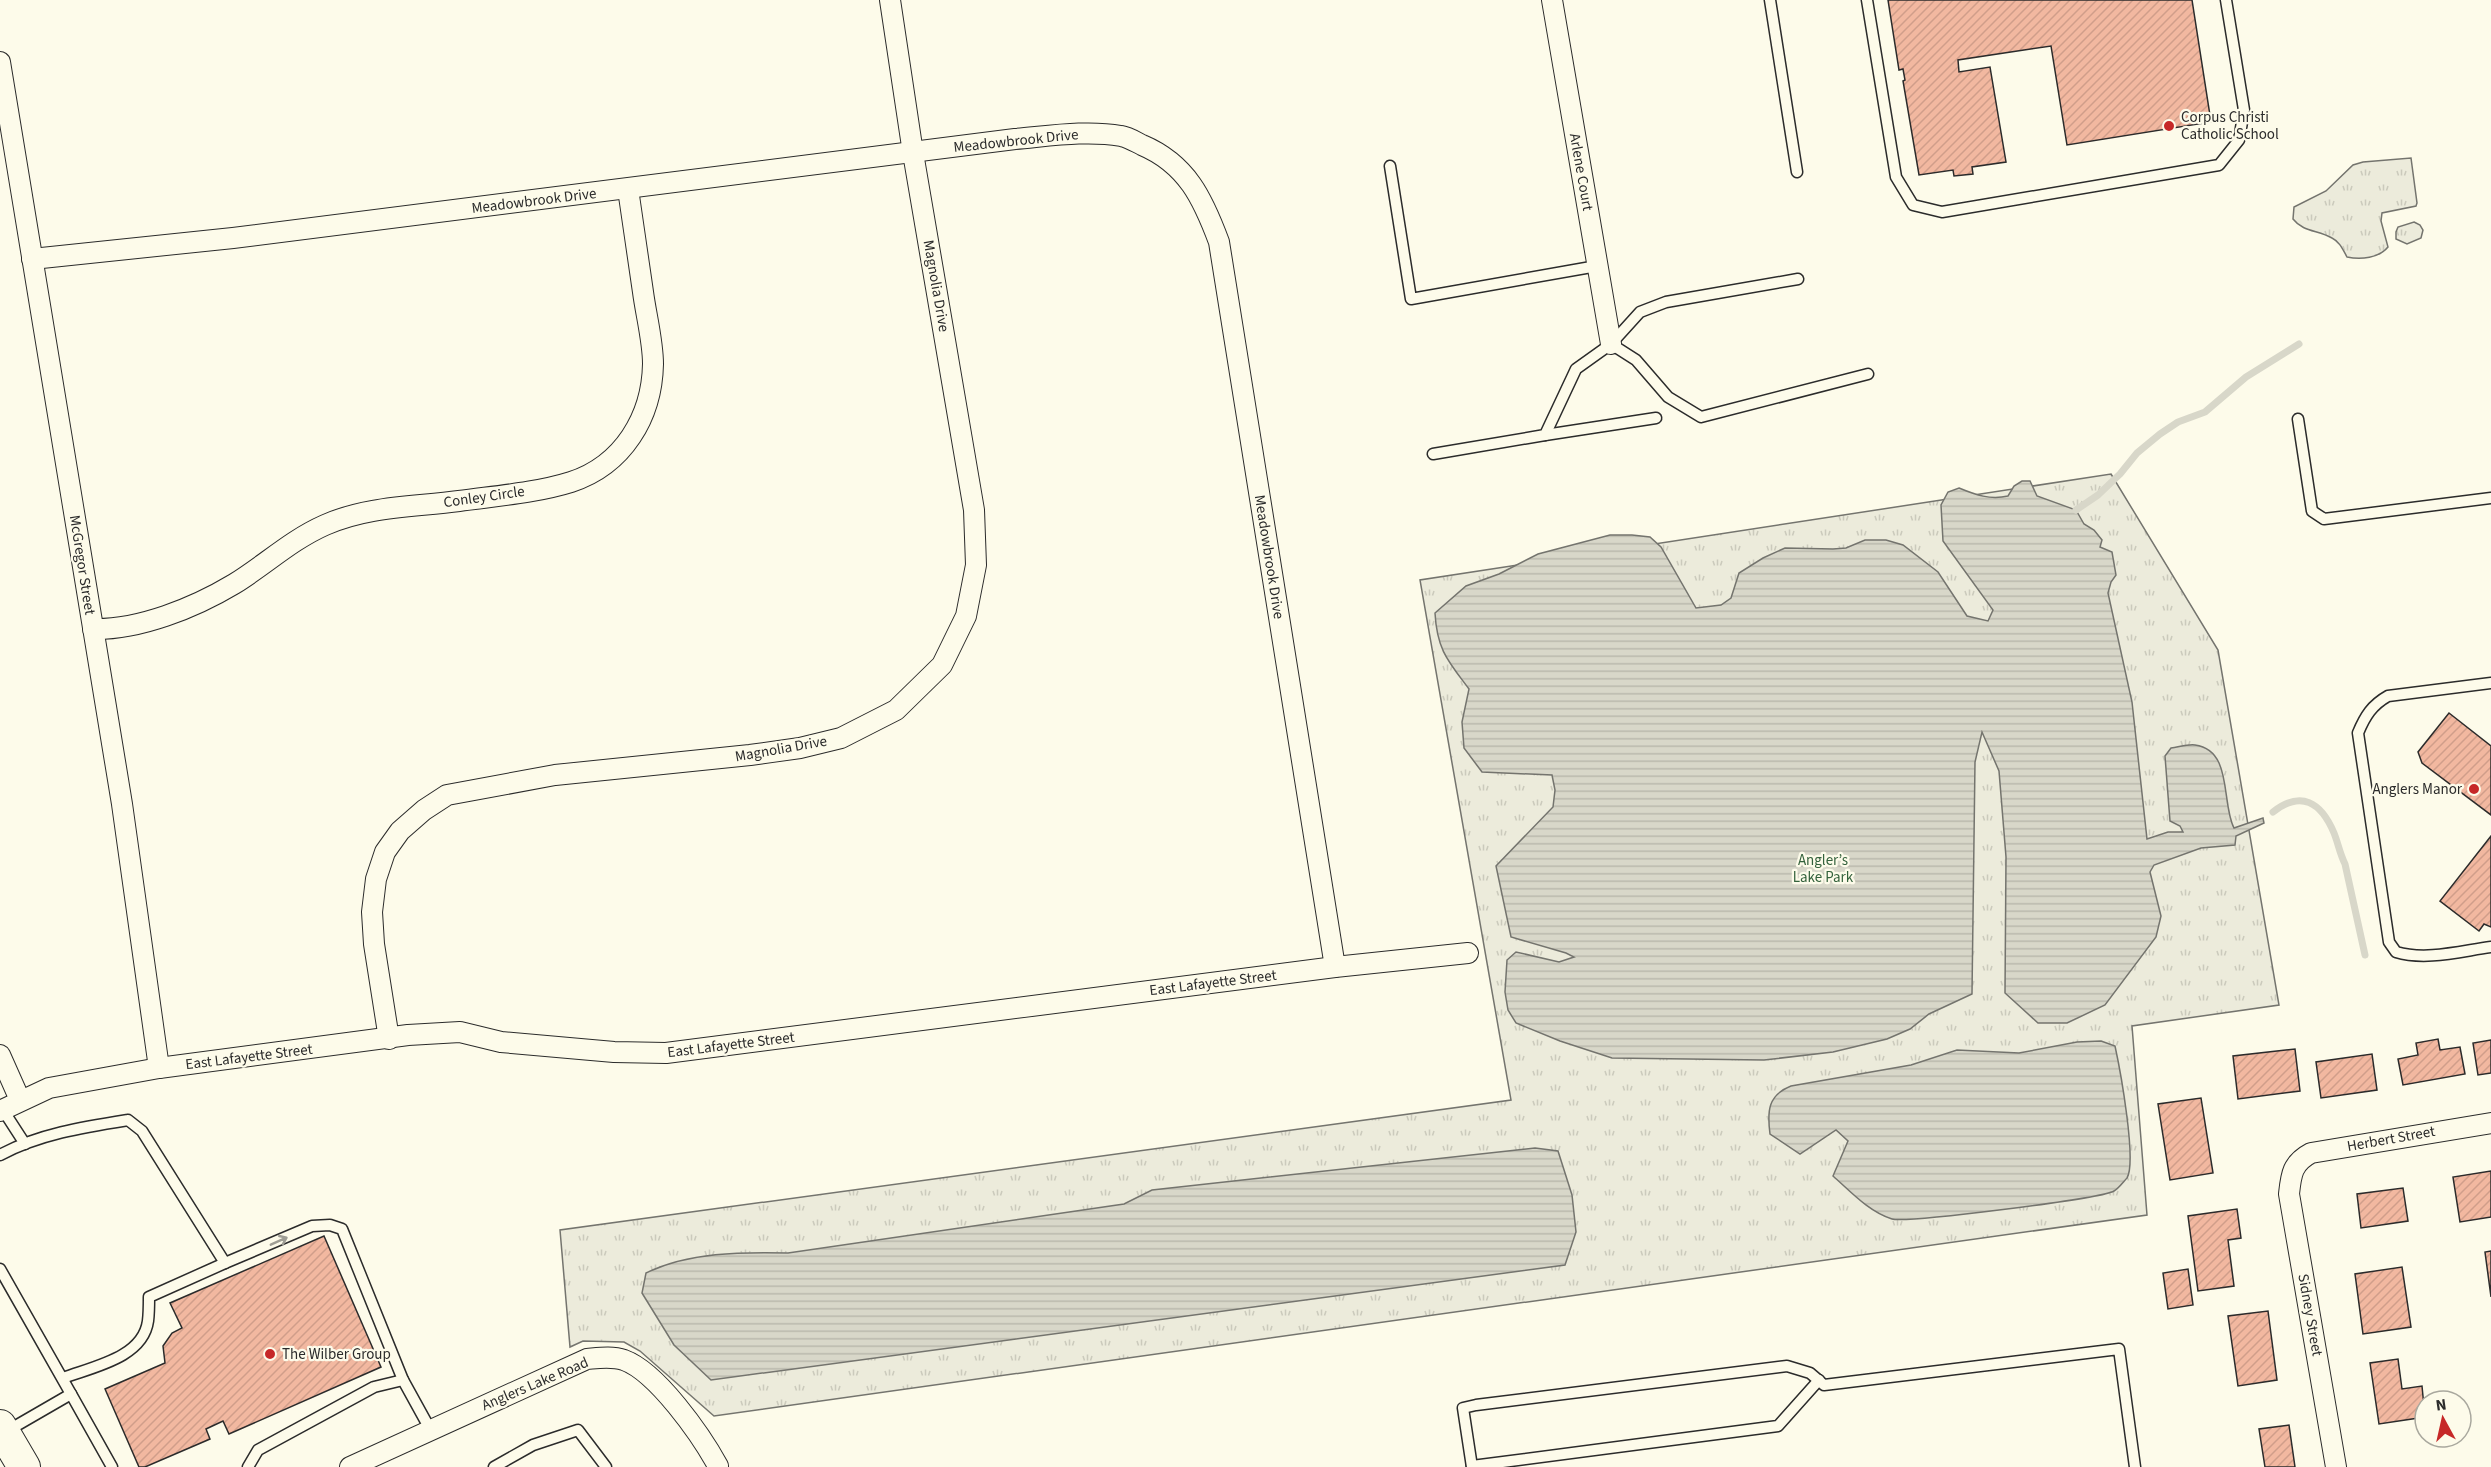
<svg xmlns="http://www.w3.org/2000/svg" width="2491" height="1467" font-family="'Source Sans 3',sans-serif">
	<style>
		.park { fill: url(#park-tufts); stroke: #74746e; stroke-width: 1.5 }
		.water { fill: url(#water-rules); stroke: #74746e; stroke-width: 1.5 }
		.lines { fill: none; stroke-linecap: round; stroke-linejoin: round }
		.stream { stroke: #d8d7c9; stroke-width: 7 }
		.building { fill: url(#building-hatch); stroke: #2b2b2b; stroke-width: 1.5 }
		.service-casing { stroke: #2b2b2b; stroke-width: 13 }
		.minor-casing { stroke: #2b2b2b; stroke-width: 22 }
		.primary-casing { stroke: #2b2b2b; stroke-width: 34 }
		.service { stroke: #fdfbea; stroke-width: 10 }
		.minor { stroke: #fdfbea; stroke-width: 20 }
		.primary { stroke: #fdfbea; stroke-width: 32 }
		.oneway { stroke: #9e9d94 }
		.poi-dot { fill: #c62828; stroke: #fdfbea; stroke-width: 2 }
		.labels { text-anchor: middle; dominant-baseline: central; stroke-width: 4.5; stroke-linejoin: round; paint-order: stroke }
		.poi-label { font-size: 15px; fill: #2b2b2b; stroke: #fdfbea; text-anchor: start }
		.street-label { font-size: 15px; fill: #2b2b2b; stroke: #fdfbea }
		.park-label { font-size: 15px; fill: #34623c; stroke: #fdfbea }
	</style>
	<defs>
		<pattern id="park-tufts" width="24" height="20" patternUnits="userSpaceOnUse" patternTransform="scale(1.5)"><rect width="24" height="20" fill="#ecebdb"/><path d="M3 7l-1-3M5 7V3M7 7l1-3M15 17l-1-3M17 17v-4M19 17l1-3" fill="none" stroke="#cbcabc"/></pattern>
		<pattern id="water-rules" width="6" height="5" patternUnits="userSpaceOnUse" patternTransform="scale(1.5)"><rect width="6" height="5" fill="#d8d7c9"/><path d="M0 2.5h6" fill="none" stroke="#bab9ad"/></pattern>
		<pattern id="building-hatch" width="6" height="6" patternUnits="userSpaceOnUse" patternTransform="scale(1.5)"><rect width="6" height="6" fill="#f2b8a0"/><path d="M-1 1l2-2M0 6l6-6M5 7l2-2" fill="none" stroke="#d09e8a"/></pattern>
	</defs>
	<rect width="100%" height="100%" fill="#fdfbea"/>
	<g class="park">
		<path d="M2411,158L2417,203L2416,206L2382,213L2381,221L2388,247C2379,258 2361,260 2347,257C2343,250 2340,242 2332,238C2318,230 2303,232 2293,219L2294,207L2326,191L2353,165L2363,162Z"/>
		<polygon points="2414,222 2420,225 2423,230 2421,238 2407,244 2396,239 2396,232 2398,227"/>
		<polygon points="2111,474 2218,650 2279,1005 2132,1026 2147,1215 714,1416 640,1351 624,1342 583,1341 570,1347 560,1230 1511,1100 1420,580"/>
	</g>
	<g class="water">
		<path d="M2022,481H2030L2037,496L2076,510L2084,524L2094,530L2102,540L2100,547L2112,552L2116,575L2111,582L2108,593L2132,702L2147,839L2168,832H2183L2180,826L2170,821L2165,756L2171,748C2179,747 2188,744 2195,745C2233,750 2221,803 2234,828L2263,818L2264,823L2236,836L2235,845L2201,848L2154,865L2150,872L2161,916L2156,937L2105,1005L2067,1023H2038L2005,993L2006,857L1999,771L1982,732L1975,762L1972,994L1929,1014L1910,1029L1887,1039L1833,1052L1764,1060L1612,1058L1560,1041L1516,1023L1508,1010L1505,992L1507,960L1516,952L1559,962L1574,957L1566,953L1511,937L1496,866L1553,807L1555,790L1552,775L1482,772L1464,748L1462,722L1469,689C1448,661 1437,650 1435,613L1466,586L1499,574L1538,554L1610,535H1632L1650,537L1661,547L1696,608L1721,605L1731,598L1739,573L1763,558L1785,548L1833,549L1846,548L1865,540H1886L1903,545L1938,572L1967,616L1988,621L1993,610L1943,541L1941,505L1948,492L1959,488C1976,495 1990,500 2008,496L2014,486Z"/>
		<path d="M2101,1041L2115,1046C2120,1069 2137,1161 2127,1178C2124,1181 2118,1189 2114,1191C2100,1199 1906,1223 1892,1219C1869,1212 1850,1191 1833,1176L1848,1141L1836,1130L1800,1154L1770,1134C1767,1111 1768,1095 1791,1086L1911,1065L1957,1050L2019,1053L2077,1042Z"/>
		<path d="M1535,1148L1558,1151L1572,1195L1576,1232L1565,1265L711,1380L674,1345L642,1293L646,1273C689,1252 741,1252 788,1253L1124,1204L1152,1190Z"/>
	</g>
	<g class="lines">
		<g class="stream">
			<polyline points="2076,510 2098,495 2120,474 2137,453 2160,434 2178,422 2205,412 2246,377 2299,344"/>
			<path d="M2273,812C2301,790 2321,802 2334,833C2338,843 2340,854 2345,864L2365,955"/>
		</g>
	</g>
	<g class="building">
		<polygon points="1888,0 2192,0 2211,122 2067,145 2051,46 1958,60 1959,72 1990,67 2006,162 1972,167 1973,174 1954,176 1953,170 1919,175 1903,81 1905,80 1903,69 1899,70"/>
		<polygon points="2449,713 2491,746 2491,815 2422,763 2418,752"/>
		<polygon points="2491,836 2491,927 2484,924 2479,931 2440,901"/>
		<polygon points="2438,1039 2440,1050 2460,1047 2465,1074 2403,1085 2398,1059 2418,1055 2416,1043"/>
		<polygon points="2491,1040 2491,1073 2478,1075 2473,1043"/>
		<polygon points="2295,1049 2300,1091 2238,1099 2233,1056"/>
		<polygon points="2372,1054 2377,1090 2321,1098 2316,1062"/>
		<polygon points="2201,1098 2213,1173 2170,1180 2158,1104"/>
		<polygon points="2491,1171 2491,1217 2460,1222 2453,1177"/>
		<polygon points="2403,1188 2408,1221 2361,1228 2357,1194"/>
		<polygon points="2237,1209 2241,1238 2228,1240 2234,1286 2198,1291 2188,1216"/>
		<polygon points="324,1236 381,1367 229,1434 223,1421 206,1429 210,1439 145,1467 139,1467 105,1389 165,1363 163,1346 172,1333 182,1328 170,1303"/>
		<polygon points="2491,1251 2491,1297 2485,1252"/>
		<polygon points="2402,1267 2411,1327 2363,1334 2355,1274"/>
		<polygon points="2188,1269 2193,1305 2168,1309 2163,1273"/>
		<polygon points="2268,1311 2277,1380 2238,1386 2228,1316"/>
		<polygon points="2398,1359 2402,1389 2422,1386 2425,1417 2379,1424 2370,1363"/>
		<polygon points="2289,1425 2295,1467 2265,1467 2259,1429"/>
	</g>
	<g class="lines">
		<g class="service-casing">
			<g id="service">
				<polyline points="1770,0 1797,172"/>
				<polyline points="1867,0 1896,177 1913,205 1942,212 2219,165 2239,140 2244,110 2226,0"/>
				<polyline points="1390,166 1411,299 1597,266"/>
				<polyline points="1611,344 1636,360 1668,397 1701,417 1868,374"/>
				<polyline points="2298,419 2312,511 2324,519 2491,498"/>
				<polyline points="1545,435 1656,418"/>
				<polyline points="1433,454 1545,435 1576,369 1611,344 1640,312 1666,302 1798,279"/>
				<path d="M2491,683L2388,696C2372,705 2365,716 2358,733L2389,942L2396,952C2426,961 2461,951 2491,947"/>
				<polyline points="3,1110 25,1144"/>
				<path d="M0,1155C39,1134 84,1127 128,1120L142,1131L225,1263L149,1297C149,1305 149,1313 148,1321C143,1358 92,1367 63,1378"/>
				<polyline points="225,1263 312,1226 330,1225 342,1229 403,1380"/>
				<polyline points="0,1269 71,1394 7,1431"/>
				<polyline points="71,1394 112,1467"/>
				<polyline points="1472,1466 1778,1426 1819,1380"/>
				<polyline points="248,1467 258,1450 374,1387 403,1380 430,1429"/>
				<polyline points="494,1467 533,1445 578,1430 606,1467"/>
				<polyline points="1472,1467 1463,1408 1476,1405 1787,1366 1810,1373 1824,1385 2119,1349 2135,1467"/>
			</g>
		</g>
		<g class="minor-casing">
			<g id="minor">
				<polyline points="1552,0 1611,344"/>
				<polyline points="0,62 122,804 159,1068"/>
				<path d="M32,259L233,238L1015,139C1050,136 1087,130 1121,136C1128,137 1136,142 1142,145C1187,164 1203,199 1219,242L1335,967"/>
				<path d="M93,629C139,630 194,608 234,584C265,565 291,540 325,525C367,506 415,507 459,501C495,496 536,493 571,482C623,465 652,417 653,364C653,341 646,315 643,292C638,258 633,223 628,189"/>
				<polyline points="389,1039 374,944 372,912 376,879 385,852 400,831 424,810 447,795 555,775 750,755 800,748 841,738 896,710 942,665 966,616 976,565 974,510 913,153 890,0"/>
				<polyline points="0,1055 20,1100"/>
				<polyline points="0,1111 49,1088 159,1068 408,1035 460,1032 501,1042 614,1052 666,1053 1335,967 1468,953"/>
				<path d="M350,1467L587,1359C599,1358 612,1356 624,1360C657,1372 701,1435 718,1466"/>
				<path d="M2336,1467L2289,1194C2291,1175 2292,1163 2311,1153L2491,1123"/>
			</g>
		</g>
		<g class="primary-casing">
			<polyline id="primary" points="0,1426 24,1467"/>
		</g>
		<use href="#service" class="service"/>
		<use href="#minor" class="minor"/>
		<use href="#primary" class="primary"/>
	</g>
	<defs><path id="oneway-shaft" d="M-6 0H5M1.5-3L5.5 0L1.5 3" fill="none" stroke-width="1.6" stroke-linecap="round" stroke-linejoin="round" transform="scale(1.5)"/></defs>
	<use class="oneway" href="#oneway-shaft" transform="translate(279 1241) rotate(-24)"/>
	<g class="poi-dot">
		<circle cx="2169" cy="126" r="6"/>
		<circle cx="2474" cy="789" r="6"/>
		<circle cx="270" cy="1354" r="6"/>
	</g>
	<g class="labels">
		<g class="poi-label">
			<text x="2181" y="117">Corpus Christi<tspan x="2181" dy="17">Catholic School</tspan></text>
			<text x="2462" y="789" text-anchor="end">Anglers Manor</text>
			<text x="282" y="1354">The Wilber Group</text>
		</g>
		<g class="street-label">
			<text transform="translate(1016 141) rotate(-6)">Meadowbrook Drive</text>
			<text transform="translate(1581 172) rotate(80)">Arlene Court</text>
			<text transform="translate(534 201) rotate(-7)">Meadowbrook Drive</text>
			<text transform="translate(936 286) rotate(80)">Magnolia Drive</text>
			<text transform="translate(484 497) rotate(-8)">Conley Circle</text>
			<text transform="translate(1269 557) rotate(81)">Meadowbrook Drive</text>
			<text transform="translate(82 565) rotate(81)">McGregor Street</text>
			<text transform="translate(781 749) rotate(-10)">Magnolia Drive</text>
			<text transform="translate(1213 983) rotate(-7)">East Lafayette Street</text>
			<text transform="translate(731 1045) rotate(-7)">East Lafayette Street</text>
			<text transform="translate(249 1057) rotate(-7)">East Lafayette Street</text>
			<text transform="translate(2391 1139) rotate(-10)">Herbert Street</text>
			<text transform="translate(2310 1315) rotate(80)">Sidney Street</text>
			<text transform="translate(535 1384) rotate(-23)">Anglers Lake Road</text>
		</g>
		<g class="park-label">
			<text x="1823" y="860">Angler’s<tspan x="1823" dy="17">Lake Park</tspan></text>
		</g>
	</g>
	<g transform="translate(2443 1419) rotate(352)"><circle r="28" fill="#fdfbea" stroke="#a9a89e" stroke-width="1.5"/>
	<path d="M0-4.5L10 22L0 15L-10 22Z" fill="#c62828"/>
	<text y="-9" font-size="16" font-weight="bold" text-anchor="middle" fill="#2b2b2b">N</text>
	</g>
</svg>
